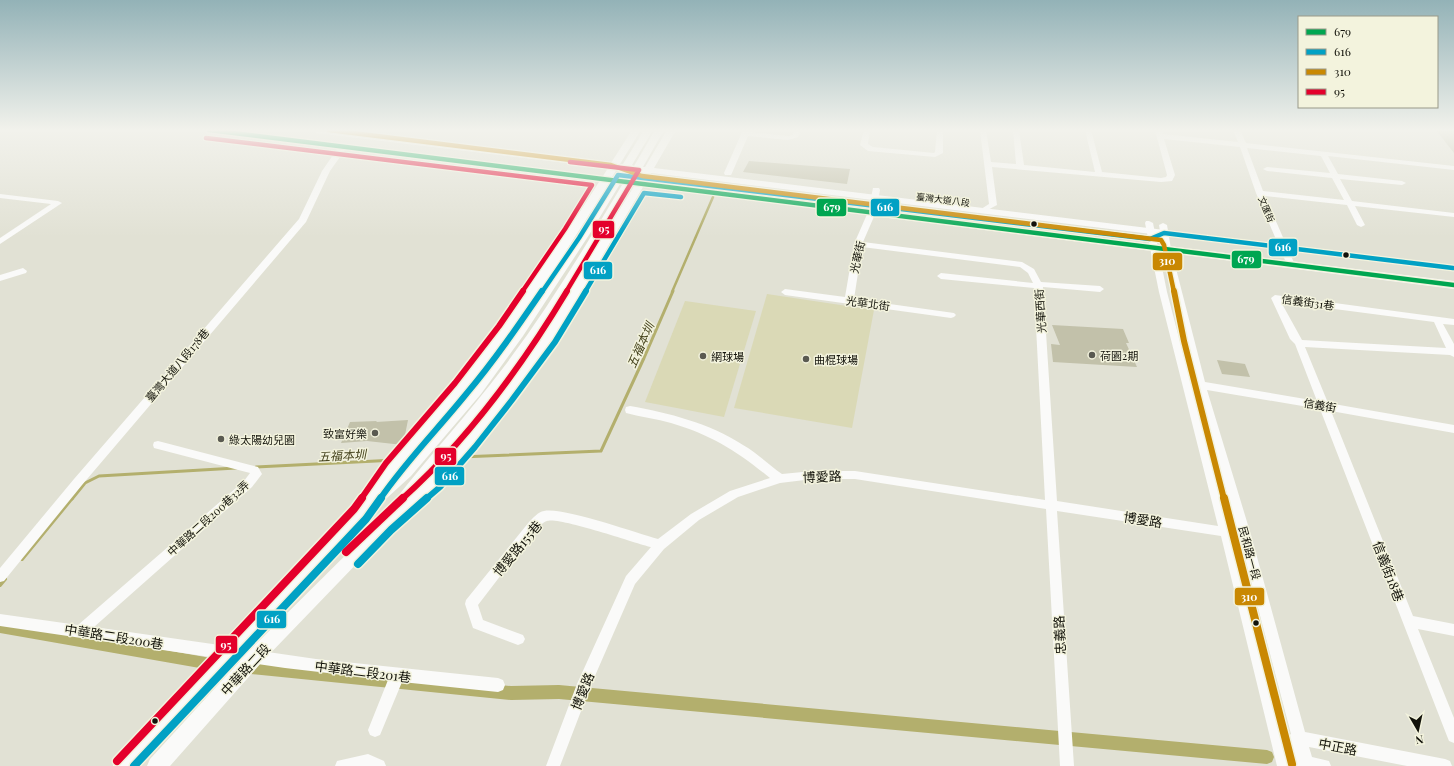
<svg xmlns="http://www.w3.org/2000/svg" width="1454" height="766" font-family="'Playfair Display','Noto Sans TC',serif">
	<style>
		.green { fill: #dad9b6 }
		.lines { fill: none; stroke-linecap: round; stroke-linejoin: round }
		.stream-far2 { stroke: #b3af6d; stroke-width: 2.5 }
		.stream-far1 { stroke: #b3af6d; stroke-width: 3 }
		.stream { stroke: #b3af6d; stroke-width: 4 }
		.canal { fill: #b3af6d; fill-rule: evenodd }
		.building { fill: #c2c1aa }
		.minor { fill: #fafaf9; fill-rule: evenodd }
		.major { fill: #fafaf9; fill-rule: evenodd }
		.bus-1-casing { stroke: #f3f3dd; stroke-width: 7 }
		.bus-2-far2-casing { stroke: #f3f3dd; stroke-width: 7 }
		.bus-2-far1-casing { stroke: #f3f3dd; stroke-width: 9 }
		.bus-2-casing { stroke: #f3f3dd; stroke-width: 11 }
		.bus-3-far2-casing { stroke: #f3f3dd; stroke-width: 7 }
		.bus-3-far1-casing { stroke: #f3f3dd; stroke-width: 9 }
		.bus-3-casing { stroke: #f3f3dd; stroke-width: 11 }
		.bus-4-far2-casing { stroke: #f3f3dd; stroke-width: 7 }
		.bus-4-far1-casing { stroke: #f3f3dd; stroke-width: 9 }
		.bus-4-casing { stroke: #f3f3dd; stroke-width: 11 }
		.bus-1 { stroke: #00a651; stroke-width: 4.5 }
		.bus-2-far2 { stroke: #01a1c4; stroke-width: 4.5 }
		.bus-2-far1 { stroke: #01a1c4; stroke-width: 6 }
		.bus-2 { stroke: #01a1c4; stroke-width: 8 }
		.bus-3-far2 { stroke: #c98802; stroke-width: 4.5 }
		.bus-3-far1 { stroke: #c98802; stroke-width: 6 }
		.bus-3 { stroke: #c98802; stroke-width: 8 }
		.bus-4-far2 { stroke: #e4002b; stroke-width: 4.5 }
		.bus-4-far1 { stroke: #e4002b; stroke-width: 6 }
		.bus-4 { stroke: #e4002b; stroke-width: 8 }
		.bus-dot { fill: #12120a; stroke: #f3f3dd; stroke-width: 1.5 }
		.poi-dot { fill: #5a5a51; stroke: #f3f3dd; stroke-width: 1.5 }
		.labels { text-anchor: middle; dominant-baseline: central; stroke-width: 3; stroke-linejoin: round; paint-order: stroke }
		.far-street-label { font-size: 9px; fill: #12120a; stroke: #f3f3dd }
		.street-label { font-size: 11px; fill: #12120a; stroke: #f3f3dd }
		.poi-label { font-size: 11px; fill: #12120a; stroke: #f3f3dd; text-anchor: start }
		.water-label { font-size: 12px; font-style: italic; fill: #45431d; stroke: #f3f3dd }
		.near-street-label { font-size: 13px; fill: #12120a; stroke: #f3f3dd }
		.line-badge { stroke: #f3f3dd; stroke-width: 1.5 }
		.badge-label { font-size: 11px; text-anchor: middle; font-weight: bold; fill: #fff }
	</style>
	<rect width="100%" height="100%" fill="#e1e1d4"/>
	<g class="green">
		<polygon points="767,294 874,310 852,428 734,408"/>
		<polygon points="685,301 756,311 724,417 645,402"/>
	</g>
	<g class="lines">
		<polyline class="stream-far2" points="672,292 713,197"/>
		<g class="stream-far1">
			<polyline points="461,457 601,451 644,358 673,291"/>
			<polyline points="256,467 396,460"/>
			<polyline points="72,499 85,483 99,476 236,468"/>
		</g>
		<g class="stream">
			<polyline points="22,559 72,498"/>
			<polyline points="0,585 5,579"/>
		</g>
		<polygon class="canal" points="0,621 211,658 511,686 559,685 1267,750 1272,752 1274,757 1272,762 1267,764 559,699 511,700 211,670 0,633"/>
	</g>
	<g class="building">
		<polygon points="1436,130 1454,130 1454,153"/>
		<polygon points="749,161 850,169 847,184 743,172"/>
		<polygon points="1052,325 1123,329 1129,343 1126,343 1137,367 1053,362 1051,344 1060,345"/>
		<polygon points="1217,360 1245,364 1250,377 1222,374"/>
		<polygon points="408,420 403,445 367,441 341,443 350,422 377,421 376,422"/>
	</g>
	<g class="lines">
		<g class="minor">
			<polygon points="743,130 750,130 749,132 788,136 793,135 794,130 801,130 798,137 788,140 748,136 732,173 731,175 725,175 724,173"/>
			<polygon points="864,130 870,130 868,144 873,147 934,153 935,152 937,130 943,130 943,153 935,157 868,151 860,145"/>
			<path d="M980,130H986L991,162L1016,164L1013,130H1019L1024,165L1095,172L1085,130H1091L1102,172L1161,178L1166,177L1167,175L1155,130H1162L1163,134L1238,142L1233,130H1240L1246,143L1454,166V170L1328,156L1338,174L1402,181L1406,183L1402,185L1340,179L1352,201L1454,213V217L1355,206L1365,225L1361,227L1357,225L1347,205L1265,196L1295,265L1294,267H1288L1256,193L1240,147L1164,139L1175,175L1172,181L1161,182L992,167L997,205L982,213L978,211L989,204ZM1247,148L1321,156L1330,173L1267,167L1263,169L1267,171L1332,178L1344,200L1263,191Z"/>
			<polygon points="340,145 343,145 347,147 330,171 306,222 82,485 4,581 0,582 0,568 74,479 299,219 322,171"/>
			<path d="M873,188H879L880,190L876,212L863,242L1022,262L1034,269L1041,282L1100,286L1104,289L1100,292L1043,287L1057,501L1218,526L1159,292L1145,223L1146,221H1149L1153,223L1167,292L1191,384L1195,381L1163,249L1159,225L1163,223L1167,225L1171,249L1205,382L1317,401L1295,344L1290,339L1271,298L1275,295L1454,319V325L1443,324L1454,344V357L1450,355L1305,347L1328,403L1454,425V433L1331,411L1413,616L1454,624V636L1418,629L1454,718V743L1449,741L1447,736L1320,409L1207,390L1251,535L1305,732L1445,759L1450,761L1452,766H1407L1309,747L1312,757L1329,761L1331,766H1296L1291,764V766H1277L1221,536L1057,511L1074,766H1060L1046,509L855,479H813L780,483L738,497L699,520L664,549L635,584L591,685L560,766H546L577,684L626,576L651,547C635,543 557,516 547,521C543,522 540,526 537,528L478,605L483,620L523,635L525,639L523,643L518,645L473,628L465,604L466,600L529,522C533,518 538,512 544,511C564,507 635,533 658,539L691,514L730,491L770,478C738,452 712,435 671,423C657,419 641,417 626,413L625,410L626,407L630,406C669,413 709,423 743,445C757,453 769,465 782,474L813,471H855L1045,500L1034,288L941,279L937,276L941,273L1033,283L1028,273L1020,267L862,247L854,299L954,313L956,315L954,317L951,318L785,295L781,292L785,289L845,297L854,244L868,212ZM1281,302L1434,322L1446,348L1302,340ZM1192,385L1197,388L1237,529L1231,528ZM1233,538L1240,539L1291,734L1284,739Z"/>
			<polygon points="0,194 58,201 62,203 0,244 0,238 51,204 0,198"/>
			<polygon points="23,268 27,271 26,273 0,281 0,275"/>
			<polygon points="158,441 254,466 258,467 262,474 252,487 94,627 316,659 498,678 503,680 505,685 503,690 498,692 402,682 380,735 375,737 370,735 368,730 388,680 285,668 0,626 0,614 78,625 244,481 250,473 154,448 153,445 154,442"/>
			<polygon points="368,754 384,761 386,766 335,766 337,761"/>
		</g>
		<path class="major" d="M203,130H230L603,176L608,168L316,133L312,130H340L611,163L632,130H641L620,164H623L644,130H653L632,165L634,166L655,130H664L643,167H645L667,130H676L654,168L1454,265V271L651,173L646,182L1454,281V289L643,187L552,341L474,446L439,486L391,528L261,663L170,766H147L150,759L249,651L381,520L394,508L393,504L395,500C430,455 469,413 503,368C547,310 585,247 622,185L620,184L589,235L523,336L481,394L411,476L365,518L136,766H113L116,759L355,510L368,497L367,494L369,490C396,452 429,419 458,383C509,318 555,251 599,182L207,133ZM617,169L620,170L615,178L612,177ZM629,171H631L626,179H624ZM640,172H642L637,180H635ZM609,183H611C559,266 506,348 441,422C427,438 414,455 399,470C436,426 474,382 508,335C544,287 577,234 609,183ZM632,186H634L543,335L464,438L428,478C456,444 485,410 511,375C555,314 594,250 632,186Z"/>
		<g class="bus-1-casing">
			<polyline id="bus-1" points="209,130 1454,285"/>
		</g>
		<g class="bus-2-far2-casing">
			<g id="bus-2-far2">
				<polyline points="542,292 579,238 618,175 1150,239 1164,233 1453,268"/>
				<polyline points="585,292 644,193 681,197"/>
			</g>
		</g>
		<g class="bus-2-far1-casing">
			<g id="bus-2-far1">
				<path d="M380,499C406,461 438,429 467,393C494,361 518,326 542,291"/>
				<polyline points="426,499 440,487 475,447 512,400 555,342 586,291"/>
			</g>
		</g>
		<g class="bus-2-casing">
			<g id="bus-2">
				<polyline points="358,564 391,530 427,498"/>
				<polyline points="134,766 366,519 381,498"/>
			</g>
		</g>
		<g class="bus-3-far2-casing">
			<polyline id="bus-3-far2" points="329,130 611,165 642,176 1161,240 1164,245 1174,292"/>
		</g>
		<g class="bus-3-far1-casing">
			<polyline id="bus-3-far1" points="1174,291 1184,341 1224,499"/>
		</g>
		<g class="bus-3-casing">
			<polyline id="bus-3" points="1224,498 1292,764"/>
		</g>
		<g class="bus-4-far2-casing">
			<g id="bus-4-far2">
				<polyline points="206,138 592,185 565,229 522,292"/>
				<polyline points="566,292 639,170 570,162"/>
			</g>
		</g>
		<g class="bus-4-far1-casing">
			<g id="bus-4-far1">
				<polyline points="361,499 386,463 455,383 499,326 523,291"/>
				<path d="M402,499C468,440 522,366 567,291"/>
			</g>
		</g>
		<g class="bus-4-casing">
			<g id="bus-4">
				<polyline points="346,552 403,498"/>
				<polyline points="117,761 354,509 362,498"/>
			</g>
		</g>
		<use href="#bus-1" class="bus-1"/>
		<use href="#bus-2-far2" class="bus-2-far2"/>
		<use href="#bus-2-far1" class="bus-2-far1"/>
		<use href="#bus-2" class="bus-2"/>
		<use href="#bus-3-far2" class="bus-3-far2"/>
		<use href="#bus-3-far1" class="bus-3-far1"/>
		<use href="#bus-3" class="bus-3"/>
		<use href="#bus-4-far2" class="bus-4-far2"/>
		<use href="#bus-4-far1" class="bus-4-far1"/>
		<use href="#bus-4" class="bus-4"/>
	</g>
	<linearGradient id="sky" x2="0" y2="1"><stop stop-color="#93b2b7"/><stop offset="0.55" stop-color="#f2f2ec"/><stop offset="1" stop-color="#f2f2ec" stop-opacity="0"/></linearGradient>
	<rect width="1454" height="237" fill="url(#sky)"/>
	<g class="bus-dot">
		<circle cx="1034" cy="224" r="3.5"/>
		<circle cx="1346" cy="255" r="3.5"/>
		<circle cx="1256" cy="623" r="3.5"/>
		<circle cx="155" cy="721" r="3.5"/>
	</g>
	<g class="poi-dot">
		<circle cx="1092" cy="355" r="4"/>
		<circle cx="703" cy="356" r="4"/>
		<circle cx="806" cy="359" r="4"/>
		<circle cx="375" cy="433" r="4"/>
		<circle cx="221" cy="439" r="4"/>
	</g>
	<g class="labels">
		<g class="far-street-label">
			<text transform="translate(943 199) rotate(7)">臺灣大道八段</text>
			<text transform="translate(1267 209) rotate(67)">文匯街</text>
		</g>
		<g class="street-label">
			<text transform="translate(857 257) rotate(-77)">光華街</text>
			<text transform="translate(1308 302) rotate(8)">信義街31巷</text>
			<text transform="translate(868 303) rotate(8)">光華北街</text>
			<text transform="translate(1040 311) rotate(-94)">光華西街</text>
			<text transform="translate(177 365) rotate(-50)">臺灣大道八段178巷</text>
			<text transform="translate(1320 405) rotate(9)">信義街</text>
			<text transform="translate(208 518) rotate(-42)">中華路二段200巷32弄</text>
			<text transform="translate(1250 553) rotate(75)">民和路一段</text>
		</g>
		<g class="poi-label">
			<text x="1100" y="355">荷園2期</text>
			<text x="711" y="356">網球場</text>
			<text x="814" y="359">曲棍球場</text>
			<text x="367" y="433" text-anchor="end">致富好樂</text>
			<text x="229" y="439">綠太陽幼兒園</text>
		</g>
		<g class="water-label">
			<text transform="translate(640 345) rotate(-66)">五福本圳</text>
			<text transform="translate(342 455) rotate(-3)">五福本圳</text>
		</g>
		<g class="near-street-label">
			<text transform="translate(822 476) rotate(-2)">博愛路</text>
			<text transform="translate(1143 519) rotate(9)">博愛路</text>
			<text transform="translate(517 548) rotate(-50)">博愛路155巷</text>
			<text transform="translate(1389 571) rotate(69)">信義街18巷</text>
			<text transform="translate(1059 635) rotate(-93)">忠義路</text>
			<text transform="translate(114 636) rotate(9)">中華路二段200巷</text>
			<text transform="translate(245 669) rotate(-47)">中華路二段</text>
			<text transform="translate(363 671) rotate(7)">中華路二段201巷</text>
			<text transform="translate(582 691) rotate(-68)">博愛路</text>
			<text transform="translate(1338 746) rotate(11)">中正路</text>
		</g>
	</g>
	<g class="line-badge">
		<rect x="870" y="198" width="30" height="19" rx="4" fill="#01a1c4"/>
		<rect x="816" y="198" width="31" height="19" rx="4" fill="#00a651"/>
		<rect x="592" y="220" width="23" height="19" rx="4" fill="#e4002b"/>
		<rect x="1268" y="238" width="30" height="19" rx="4" fill="#01a1c4"/>
		<rect x="1231" y="250" width="31" height="19" rx="4" fill="#00a651"/>
		<rect x="1152" y="252" width="31" height="19" rx="4" fill="#c98802"/>
		<rect x="583" y="261" width="30" height="19" rx="4" fill="#01a1c4"/>
		<rect x="434" y="447" width="23" height="19" rx="4" fill="#e4002b"/>
		<rect x="434" y="466" width="31" height="20" rx="4" fill="#01a1c4"/>
		<rect x="1234" y="587" width="31" height="19" rx="4" fill="#c98802"/>
		<rect x="256" y="610" width="31" height="19" rx="4" fill="#01a1c4"/>
		<rect x="215" y="635" width="23" height="19" rx="4" fill="#e4002b"/>
	</g>
	<g class="badge-label">
		<text x="885" y="211">616</text>
		<text x="832" y="211">679</text>
		<text x="604" y="233">95</text>
		<text x="1283" y="251">616</text>
		<text x="1246" y="263">679</text>
		<text x="1167" y="265">310</text>
		<text x="598" y="274">616</text>
		<text x="446" y="460">95</text>
		<text x="450" y="480">616</text>
		<text x="1249" y="601">310</text>
		<text x="272" y="623">616</text>
		<text x="226" y="649">95</text>
	</g>
	<rect x="1298" y="16" width="140" height="92" fill="#f3f3dd" stroke="#999989"/>
	<rect x="1306" y="29" width="20" height="6" fill="#00a651" stroke="#999989"/>
	<text x="1334" y="36" font-size="12" fill="#12120a">679</text>
	<rect x="1306" y="49" width="20" height="6" fill="#01a1c4" stroke="#999989"/>
	<text x="1334" y="56" font-size="12" fill="#12120a">616</text>
	<rect x="1306" y="69" width="20" height="6" fill="#c98802" stroke="#999989"/>
	<text x="1334" y="76" font-size="12" fill="#12120a">310</text>
	<rect x="1306" y="89" width="20" height="6" fill="#e4002b" stroke="#999989"/>
	<text x="1334" y="96" font-size="12" fill="#12120a">95</text>
	<g transform="translate(1418 730) rotate(171)" stroke="#f3f3dd" stroke-width="3" paint-order="stroke">
	<path d="M0-3L7 15L0 10L-7 15Z" fill="#12120a"/>
	<text y="-6" font-size="11" font-weight="bold" text-anchor="middle" fill="#12120a">N</text>
	</g>
</svg>
